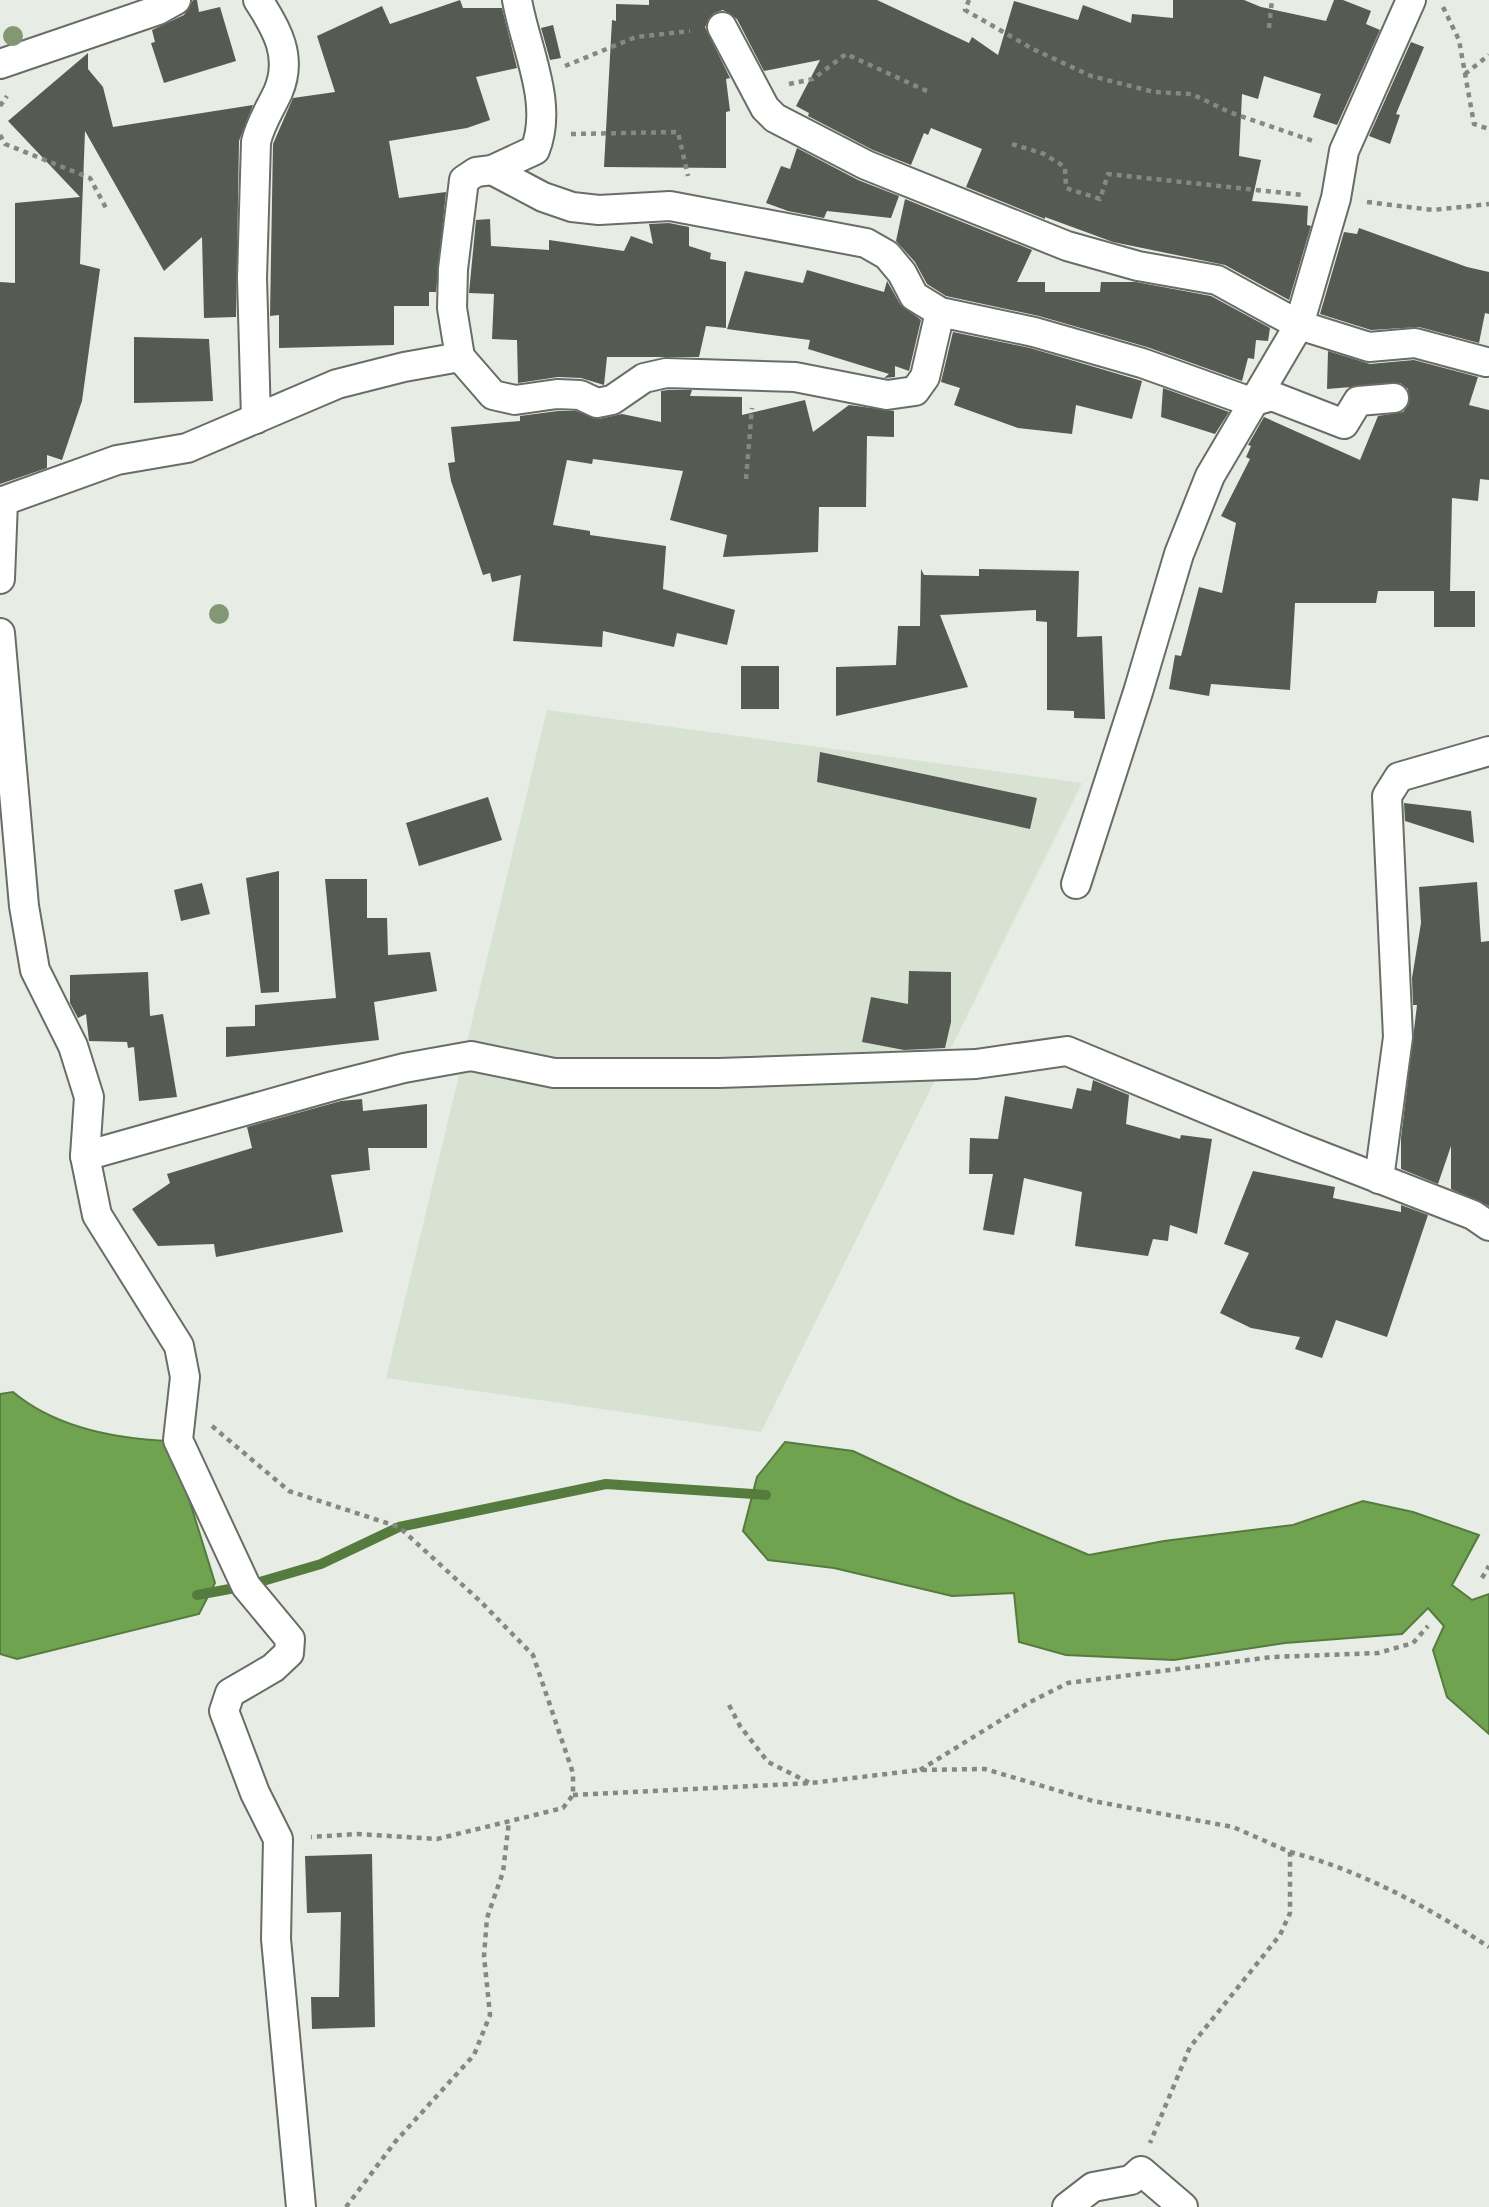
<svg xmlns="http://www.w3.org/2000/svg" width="1489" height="2207" font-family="'Public Sans',sans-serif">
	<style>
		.built { fill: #d8e2d3 }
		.water { fill: #6fa34f; stroke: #567b3f; stroke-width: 2 }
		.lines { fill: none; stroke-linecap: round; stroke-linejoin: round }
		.stream { stroke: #567b3f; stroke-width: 10 }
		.building { fill: #555a53 }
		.minor-casing { stroke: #686d66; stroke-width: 32 }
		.path { stroke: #858883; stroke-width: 4.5; stroke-dasharray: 5 5; stroke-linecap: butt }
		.minor { stroke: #fff; stroke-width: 28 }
		.tree { fill: #829874 }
	</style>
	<rect width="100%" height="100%" fill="#e7ece4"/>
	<polygon class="built" points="547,710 1082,783 761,1432 386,1378"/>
	<g class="water">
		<path d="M13,1392C56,1428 116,1439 171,1441L215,1583L199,1614L17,1659L0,1654V1394Z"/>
		<polygon points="785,1442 853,1451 958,1500 1089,1555 1164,1541 1293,1525 1363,1501 1413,1512 1479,1535 1452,1585 1472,1600 1489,1594 1489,1734 1447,1697 1433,1650 1444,1626 1428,1608 1402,1634 1285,1643 1174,1660 1066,1655 1019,1642 1014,1593 952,1596 834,1568 768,1560 743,1531 757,1477"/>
	</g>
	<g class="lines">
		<polyline class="stream" points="197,1595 246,1586 321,1564 399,1527 606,1484 766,1495"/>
	</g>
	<g class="building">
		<polygon points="193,0 197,0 199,12 220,7 236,61 164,83 151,43 155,42 152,30 184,15"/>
		<polygon points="460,0 463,8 502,8 517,68 476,77 490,120 467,128 389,141 399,198 446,192 436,292 429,292 429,306 394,306 394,345 279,348 279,315 270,316 273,144 293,98 335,92 317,36 382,6 390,24"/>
		<polygon points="649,0 877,0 969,43 972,37 998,55 1014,1 1078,20 1083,5 1131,23 1132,14 1173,18 1173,0 1244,0 1261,7 1326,21 1334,0 1343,0 1371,11 1366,24 1380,30 1337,125 1313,117 1321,94 1264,76 1258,99 1242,94 1239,156 1261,160 1252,201 1308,206 1307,225 1311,226 1289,300 1225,265 1113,242 1045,217 1045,219 966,187 982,149 931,128 928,135 924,133 911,165 873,150 808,116 809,113 796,106 820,60 764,71 737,19 723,10 714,13 705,27 730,78 726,79 730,111 726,112 726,168 604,167 612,20 616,21 616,4 649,5"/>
		<polygon points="553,25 561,58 550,60 541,28"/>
		<polygon points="1411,42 1424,47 1396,114 1400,115 1390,144 1369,136"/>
		<polygon points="88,53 88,69 103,87 113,127 253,105 239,141 236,317 204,318 202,237 164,271 85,131 80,264 100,269 82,401 62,460 47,455 47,468 0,484 0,282 15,283 15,203 80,197 8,121"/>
		<polygon points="797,148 858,180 899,196 891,218 827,211 824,218 788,211 766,203 781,166 790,169"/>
		<polygon points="905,199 1032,250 1017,282 1045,282 1045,292 1100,292 1101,282 1136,282 1211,296 1270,328 1268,341 1256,340 1254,359 1248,358 1242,381 1147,347 1039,316 946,296 927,284 915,262 896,241"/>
		<polygon points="490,219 491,246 549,250 549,240 624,251 631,236 653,244 649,224 669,223 689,227 689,246 711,253 710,259 726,262 726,328 706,326 699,357 607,357 604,385 581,378 558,377 518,383 517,340 492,339 494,294 469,293 476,220"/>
		<polygon points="1359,228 1467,267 1489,272 1489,314 1485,313 1479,343 1419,327 1371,330 1320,314 1344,232 1357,234"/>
		<polygon points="807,270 884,292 887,281 900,304 921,320 909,371 895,366 895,377 884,378 889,374 808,349 810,340 727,329 745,271 803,283"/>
		<polygon points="953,332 1030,348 1142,381 1132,419 1076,405 1072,434 1018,428 954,405 960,388 941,382"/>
		<polygon points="134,337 209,339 213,401 134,403"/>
		<polygon points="1328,351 1370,364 1414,360 1478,377 1469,405 1489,410 1489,480 1480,479 1478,501 1452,498 1450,591 1378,591 1376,603 1295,603 1290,690 1211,684 1209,696 1169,689 1175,655 1181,656 1199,587 1222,593 1236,523 1221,516 1250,459 1246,457 1251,446 1248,445 1264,417 1360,460 1378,416 1403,412 1409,404 1408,389 1400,383 1327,389"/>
		<polygon points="1163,388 1229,412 1215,434 1161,417"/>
		<polygon points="668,390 692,390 690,396 742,397 742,415 805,400 813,432 849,405 894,411 894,437 867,436 866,507 819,507 818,552 723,557 727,535 670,520 683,471 593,459 592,464 567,460 553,525 590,531 590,535 666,546 663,589 735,610 727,645 677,633 674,647 603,631 602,647 513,641 521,575 492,582 490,573 483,575 451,481 448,463 455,462 451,427 520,421 520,416 558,411 576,411 599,419 622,414 661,422 661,391"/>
		<polygon points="921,569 924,575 979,576 979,569 1079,571 1077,637 1102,636 1105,719 1074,718 1074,711 1047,710 1047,622 1036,621 1036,610 940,615 968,687 836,716 836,667 896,665 898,626 920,626"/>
		<rect x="1434" y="591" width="41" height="36"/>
		<rect x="741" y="666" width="38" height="43"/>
		<polygon points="820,752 1037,798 1030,829 817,782"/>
		<polygon points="488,797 502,840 419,866 406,823"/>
		<polygon points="1404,803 1471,811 1474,843 1405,821"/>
		<polygon points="279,871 279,992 261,993 246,878"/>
		<polygon points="325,879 367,879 367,918 387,918 388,955 430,952 437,991 374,1002 379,1040 226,1057 226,1027 255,1026 255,1005 336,998"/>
		<polygon points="1477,882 1481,942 1489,941 1489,1206 1451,1189 1451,1146 1438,1184 1401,1169 1401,1138 1417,1005 1413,1005 1412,978 1421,923 1419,887"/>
		<polygon points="202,883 210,914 181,921 174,890"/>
		<polygon points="909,971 951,972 951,1022 945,1048 904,1050 862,1042 871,997 908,1004"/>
		<polygon points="148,972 150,1016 163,1014 177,1097 139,1101 134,1047 128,1048 127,1042 89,1041 86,1014 78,1018 70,1003 70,975"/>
		<polygon points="1093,1080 1129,1095 1126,1124 1180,1139 1181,1135 1212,1139 1197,1234 1170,1225 1168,1241 1153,1239 1148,1256 1075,1246 1082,1192 1024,1178 1014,1235 983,1230 993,1174 969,1174 970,1138 998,1139 1005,1096 1072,1109 1077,1088 1091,1091"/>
		<polygon points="362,1099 363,1111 427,1104 427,1148 368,1148 370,1170 331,1175 343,1232 216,1257 214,1244 158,1246 132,1209 170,1183 167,1174 252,1148 247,1127 341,1101"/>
		<polygon points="1253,1171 1335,1187 1333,1198 1401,1212 1401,1205 1428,1215 1387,1337 1336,1320 1322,1358 1295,1349 1300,1337 1251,1328 1220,1313 1249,1253 1224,1244"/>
		<polygon points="372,1854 375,2027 312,2029 311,1997 339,1997 341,1912 307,1913 305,1856"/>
	</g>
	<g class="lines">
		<g class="minor-casing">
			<g id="minor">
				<polyline points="722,27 765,108 775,118 866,165 1067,246 1138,266 1217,280 1299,325 1369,347 1415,343 1486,362"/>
				<polyline points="0,64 158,10 176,0"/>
				<polyline points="492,170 543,197 572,207 599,210 670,206 866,243 887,255 902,273 914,296 940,312 1034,332 1142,363 1251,402 1272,396 1344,424 1358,401 1394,398"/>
				<polyline points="460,357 493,395 515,400 557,394 580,395 597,403 612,400 644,378 666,373 795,377 887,395 915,391 925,377 940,312"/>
				<path d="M256,419L252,278L256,142C260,124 270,109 278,92C293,57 277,29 258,0"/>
				<polyline points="0,501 3,501 0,579"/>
				<path d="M3,501L117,460L187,448L337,384L404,367L460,357L452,308L453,269L464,180L476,172L492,170L535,150C554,103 525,47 517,0"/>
				<polyline points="0,633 24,906 35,970 73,1046 89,1097 85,1156 97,1215 179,1346 185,1377 178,1440 246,1586 290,1639 289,1653 273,1668 230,1693 224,1711 255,1793 278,1839 276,1939 301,2207"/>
				<polyline points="1076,884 1138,692 1179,554 1210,476 1299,325 1336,198 1344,151 1411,0"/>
				<polyline points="85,1156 333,1086 404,1068 471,1056 554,1073 719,1073 976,1064 1067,1051 1298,1147 1473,1215 1489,1226"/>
				<polyline points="1379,1179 1398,1037 1387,796 1399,777 1489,751"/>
				<polyline points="1067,2207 1093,2187 1131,2180 1141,2171 1183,2207"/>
			</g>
		</g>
		<g class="path">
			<polyline points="969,0 965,10 1033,49 1091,76 1154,92 1192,94 1229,112 1313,141"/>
			<polyline points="1443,7 1459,40 1474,124 1489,129"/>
			<polyline points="1269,28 1272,0"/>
			<polyline points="565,66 636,37 690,31"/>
			<polyline points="1465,74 1489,55"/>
			<polyline points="789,84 813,79 846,54 931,93"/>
			<polyline points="0,106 7,96"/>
			<polyline points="571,134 678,132 688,176"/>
			<polyline points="0,135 5,144 90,178 106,208"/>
			<polyline points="1012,144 1044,154 1065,167 1066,188 1100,199 1108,174 1303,195"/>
			<polyline points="1367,202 1433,210 1489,204"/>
			<polyline points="746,479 752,408"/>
			<polyline points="212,1426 289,1491 399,1527 480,1601 533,1655 573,1773 573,1795 563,1808 437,1839 357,1834 311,1837"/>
			<polyline points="1482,1578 1489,1566"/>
			<polyline points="729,1705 740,1726 768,1762 810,1783"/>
			<polyline points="920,1770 1030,1702 1068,1683 1272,1657 1378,1653 1413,1643 1428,1626"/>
			<polyline points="573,1795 811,1783 920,1770 985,1769 1093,1801 1233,1827 1290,1852 1290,1913 1280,1935 1190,2047 1150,2143"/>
			<path d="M1290,1852C1360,1870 1428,1907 1489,1947"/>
			<polyline points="346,2207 395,2142 474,2055 490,2015 484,1956 487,1918 503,1872 509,1821"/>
		</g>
		<use href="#minor" class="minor"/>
	</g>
	<g class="tree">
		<circle cx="13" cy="36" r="10"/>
		<circle cx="219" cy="614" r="10"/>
	</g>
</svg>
